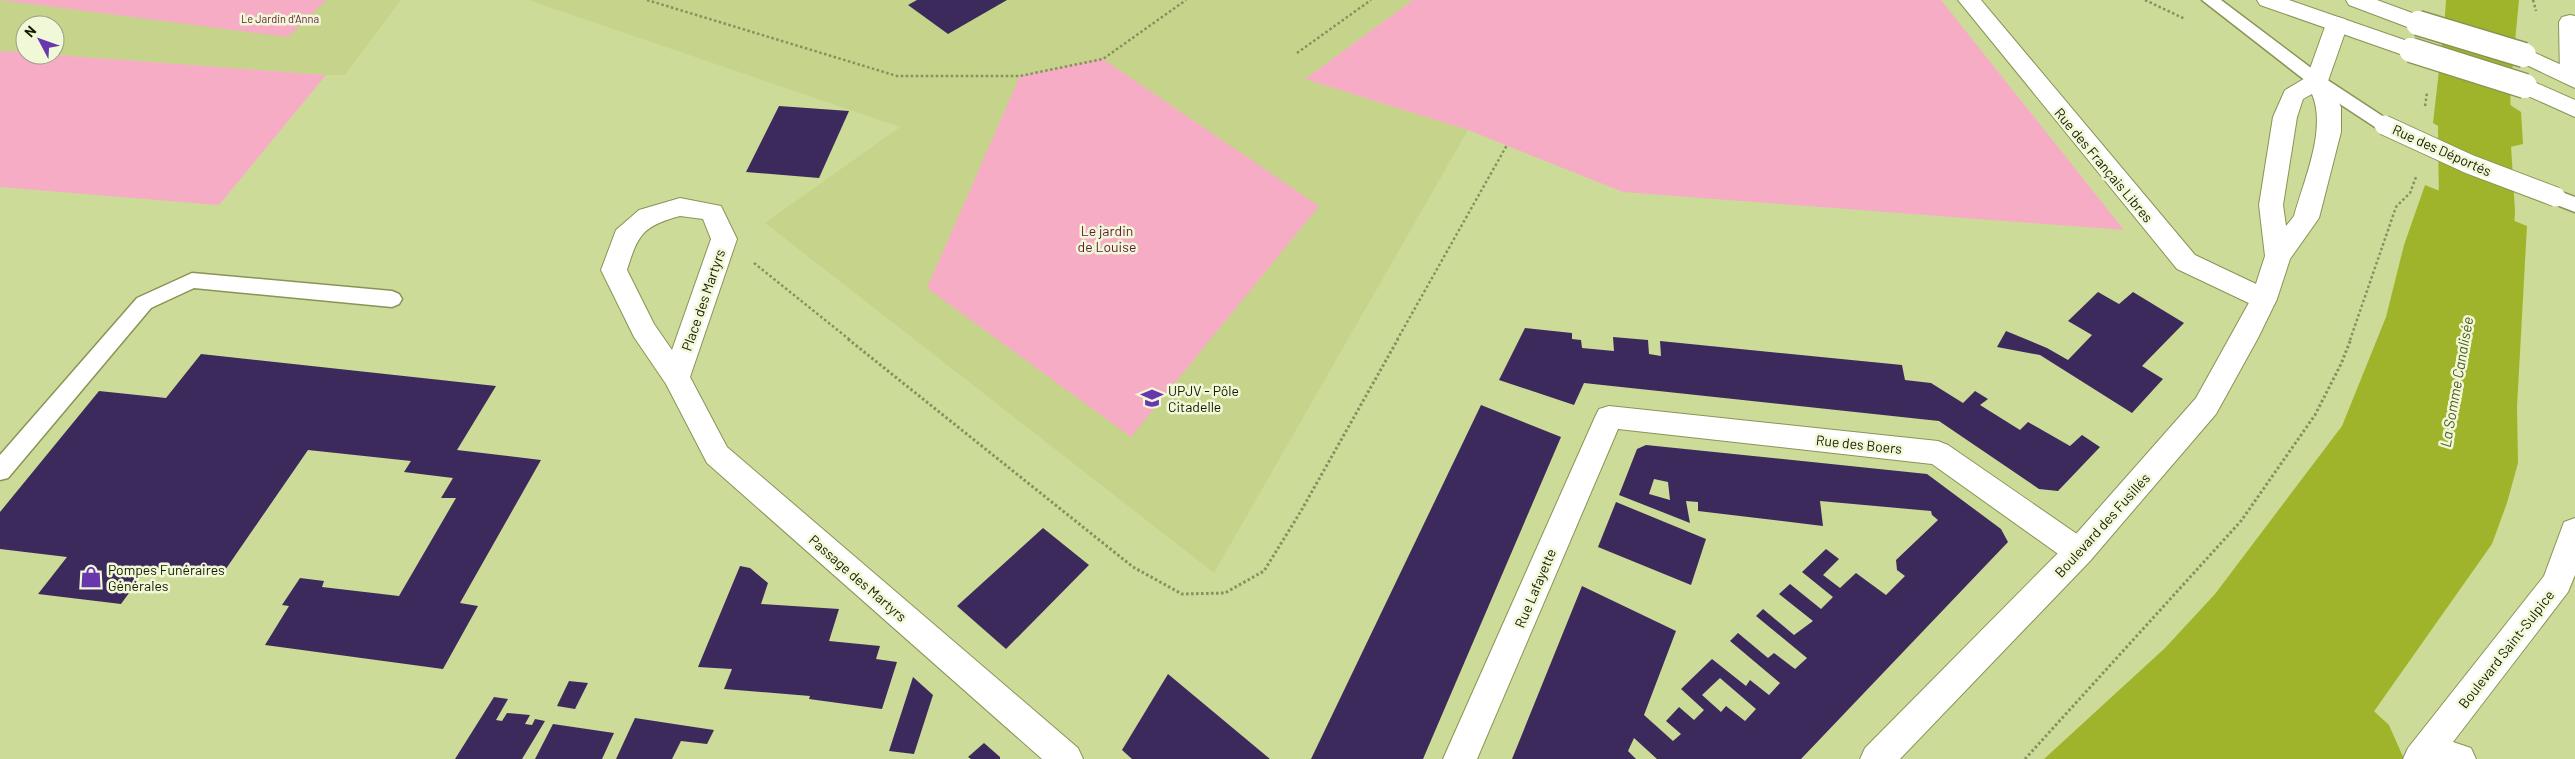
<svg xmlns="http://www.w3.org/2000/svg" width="2575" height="759" font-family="Barlow,sans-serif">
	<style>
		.built { fill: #c5d48a }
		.green { fill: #f7acc5 }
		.water { fill: #a0b42b }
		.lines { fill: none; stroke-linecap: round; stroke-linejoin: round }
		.river { fill: #a0b42b; fill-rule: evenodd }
		.building { fill: #3c2a5c; fill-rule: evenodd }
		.service-casing { stroke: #889455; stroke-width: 3 }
		.minor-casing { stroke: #889455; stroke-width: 2 }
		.tertiary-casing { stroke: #889455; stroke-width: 2 }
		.primary-casing { stroke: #889455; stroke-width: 2 }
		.path-far1 { stroke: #86905e; stroke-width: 2.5; stroke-dasharray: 2.5 2.5; stroke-linecap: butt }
		.path { stroke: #86905e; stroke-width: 3; stroke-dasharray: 2.5 2.5; stroke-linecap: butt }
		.service { fill: #fff; fill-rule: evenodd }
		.minor { fill: #fff; fill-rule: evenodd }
		.tertiary { fill: #fff; fill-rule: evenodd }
		.primary { fill: #fff; fill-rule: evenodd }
		.service-bridge-casing { stroke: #889455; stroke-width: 21; stroke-linecap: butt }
		.primary-bridge-casing { stroke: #889455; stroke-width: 27; stroke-linecap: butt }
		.service-bridge { stroke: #fff; stroke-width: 19 }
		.primary-bridge { stroke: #fff; stroke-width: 24 }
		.labels { text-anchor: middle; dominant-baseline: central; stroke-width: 5; stroke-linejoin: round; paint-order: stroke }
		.far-park-label { font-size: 11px; fill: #64193a; stroke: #f0f8d7 }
		.street-label { font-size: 14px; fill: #161a02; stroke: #f0f8d7 }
		.park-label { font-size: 14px; fill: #64193a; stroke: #f0f8d7 }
		.poi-label { font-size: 14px; fill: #161a02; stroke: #f0f8d7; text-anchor: start }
		.water-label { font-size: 15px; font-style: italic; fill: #515a27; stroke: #f0f8d7 }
	</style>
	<rect width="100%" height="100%" fill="#cddb99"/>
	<g class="built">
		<polygon points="0,0 401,0 345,75 326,75 55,55 55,25 25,25 25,52 0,51"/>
		<polygon points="528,0 1413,0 1305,79 1468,130 1214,573 765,223 900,127"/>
	</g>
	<g class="green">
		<polygon points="0,0 326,0 288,37"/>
		<polygon points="1413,0 1941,0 2124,230 1623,192 1468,130 1305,79"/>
		<polygon points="0,51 25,52 25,55 55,55 326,75 219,205 0,187"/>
		<polygon points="1103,59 1319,206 1131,437 927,288 1020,76"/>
	</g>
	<g class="water">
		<polygon points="2447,0 2519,0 2509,104 2521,112 2523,144 2502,149 2457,137 2433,123"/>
		<polygon points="2425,185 2527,226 2517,407 2518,463 2507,503 2492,544 2363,727 2345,759 2044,759 2165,648 2215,594 2342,426 2386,317 2404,245"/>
	</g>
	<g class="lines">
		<g class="river">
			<polygon points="2446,0 2512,0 2510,129 2515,211 2509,322 2497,344 2468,353 2439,344 2427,322 2439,211 2438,129"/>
			<polygon points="2288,650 2323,664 2389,725 2404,759 2284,759 2253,728 2239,696 2253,664"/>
		</g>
	</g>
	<g class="building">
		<polygon points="917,0 1007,0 948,34 908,5"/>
		<polygon points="779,106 849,111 819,178 746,172"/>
		<polygon points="2098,292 2119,304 2133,292 2184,323 2142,366 2163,379 2132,413 2040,355 1997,347 2006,331 2047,348 2068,360 2092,335 2068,321"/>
		<polygon points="1525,328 1572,333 1572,339 1581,340 1582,348 1614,351 1613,337 1648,340 1649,354 1661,356 1660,341 1902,365 1905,380 1931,383 1963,403 1975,391 1988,399 1980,405 2020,430 2028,422 2070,446 2082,435 2100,447 2058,491 2039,489 1939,421 1584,383 1574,405 1499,380"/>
		<polygon points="201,354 496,386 457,450 541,460 460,603 478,606 443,669 265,645 289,606 282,605 300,578 324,581 322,587 399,596 456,498 441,498 453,478 404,472 411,461 308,450 221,576 148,567 121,604 38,594 67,557 0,549 0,512 99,391 166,398"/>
		<polygon points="1481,405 1561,437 1423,759 1311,759"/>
		<path d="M1646,445L1927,474L2001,529L2008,542L1801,759H1657L1634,738L1628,751L1636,759H1512L1582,586L1676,631L1644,715L1673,741L1681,734L1666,721L1679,707L1694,720L1704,710L1681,689L1712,659L1746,686L1750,680L1769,695L1780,683L1730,641L1738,633L1768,658L1774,653L1795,669L1807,658L1756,616L1763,609L1794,635L1813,621L1779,594L1790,584L1821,609L1833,597L1802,572L1826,549L1839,559L1823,575L1840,588L1856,573L1886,595L1905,576L1897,570L1896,560L1938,520L1932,515L1931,511L1820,501L1823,526L1698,511V502L1686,501L1690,523L1619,495L1637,449ZM1654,479L1668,482L1670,500L1649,494ZM1720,678L1756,709L1745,721L1726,706L1721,712L1702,695Z"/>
		<polygon points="1616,502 1706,539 1691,585 1598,547"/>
		<polygon points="1043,528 1089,565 1006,649 957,606"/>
		<polygon points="740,566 750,568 768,583 761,604 839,609 829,641 880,646 876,659 897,662 882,709 809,699 810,696 724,689 732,669 698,667"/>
		<polygon points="1168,674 1270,759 1132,759 1122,750"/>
		<polygon points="913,677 933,695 914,754 889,751"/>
		<polygon points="569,681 588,683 575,709 557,706"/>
		<polygon points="494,697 508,699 496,720 502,721 507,713 530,715 525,724 532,725 535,719 545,721 522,759 455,759"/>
		<polygon points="635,718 674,724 714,730 707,744 681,741 672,759 616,759"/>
		<polygon points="553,724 614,733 602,759 535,759"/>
		<polygon points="984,743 1000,757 1000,759 971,759 968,757"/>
	</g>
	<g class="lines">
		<g class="service-casing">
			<g id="service">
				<polygon points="2202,0 2221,0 2323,77 2390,121 2393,125 2390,129 2384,131 2378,129 2311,85"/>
				<polygon points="2556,190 2575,197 2575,212 2549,202 2546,197 2549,192"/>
				<polygon points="192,273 392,291 399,294 402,299 399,304 392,307 194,288 151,308 8,478 0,480 0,455 137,298"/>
			</g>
		</g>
		<g class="minor-casing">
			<g id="minor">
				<polygon points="1958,0 1981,0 2195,255 2273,292 2277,299 2273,306 2264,309 2255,306 2177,269"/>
				<polygon points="2570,15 2575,16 2575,86 2563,82 2560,77 2559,22 2562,17"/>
				<path d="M680,198L721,206L737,239L690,377L727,447L1078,748L1083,759H1042L707,463L666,384L634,337L601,270L616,230L639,210ZM680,216L703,219L711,239L672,350L654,324L627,270C638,234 643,226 680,216Z"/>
				<polygon points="1609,406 1938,441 1948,445 2090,543 2094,552 2090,561 2079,565 2068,561 1932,464 1618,429 1477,759 1443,759 1595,417 1599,409"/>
				<polygon points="2575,518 2575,575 2568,592 2453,742 2471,748 2476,759 2403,759 2408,748 2544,576 2564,522"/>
			</g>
		</g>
		<g class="tertiary-casing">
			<path id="tertiary" d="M2337,17L2345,19L2348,24L2328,81L2341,107V132L2319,218L2290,259L2277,299L2258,338L2216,414L2090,561L1900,759H1860L1865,748L2068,543L2196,398L2251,299L2265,256L2259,205L2273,117L2285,90L2307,77L2326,24L2329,19ZM2312,94C2327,129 2304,180 2294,216L2286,226L2283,205L2297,117L2303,99Z"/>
		</g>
		<g class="primary-casing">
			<g id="primary">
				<polygon points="2257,0 2289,0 2419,45 2422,50 2419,55 2411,57 2403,55 2260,5"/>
				<polygon points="2346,0 2377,0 2426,18 2429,23 2426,28 2418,30 2410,28 2349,5"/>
				<polygon points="2524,48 2575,71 2575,88 2516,60 2513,55 2516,50"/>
				<polygon points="2525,78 2575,100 2575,117 2517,91 2513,86 2517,81"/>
			</g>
		</g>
		<g class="path-far1">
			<polyline points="647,0 897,76 1020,76 1103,59 1186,0"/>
			<polyline points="2145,0 2185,19"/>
			<polyline points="2533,0 2536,11"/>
			<polyline points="1297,53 1371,0"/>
			<polyline points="2425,106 2427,93"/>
			<polyline points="754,263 850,340"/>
			<polyline points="1397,340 1507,145"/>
			<polyline points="2350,340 2396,207 2410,193 2416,177"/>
		</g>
		<g class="path">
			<polyline points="848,339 1133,567 1182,594 1225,593 1264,571 1301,511 1398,339"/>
			<polyline points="2025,759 2241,521 2315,415 2341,364 2351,339"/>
		</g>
		<use href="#service" class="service"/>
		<use href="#minor" class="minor"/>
		<use href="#tertiary" class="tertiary"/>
		<use href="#primary" class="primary"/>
		<g class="service-bridge-casing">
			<polyline id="service-bridge" points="2384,125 2469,164 2556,197"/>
		</g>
		<g class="primary-bridge-casing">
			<g id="primary-bridge">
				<polyline points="2418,23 2524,55"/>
				<polyline points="2411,50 2525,86"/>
			</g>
		</g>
		<use href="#service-bridge" class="service-bridge"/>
		<use href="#primary-bridge" class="primary-bridge"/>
	</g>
	<defs>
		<g id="university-bare" transform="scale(1.725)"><path d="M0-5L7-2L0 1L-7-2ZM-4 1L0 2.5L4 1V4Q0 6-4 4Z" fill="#6837ae" stroke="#f0f8d7" stroke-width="2.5" paint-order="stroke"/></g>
		<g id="shop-bare" transform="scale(1.725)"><path d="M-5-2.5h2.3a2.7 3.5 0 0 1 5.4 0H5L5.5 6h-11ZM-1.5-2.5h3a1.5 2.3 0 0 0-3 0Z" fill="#6837ae" stroke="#f0f8d7" stroke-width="2.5" paint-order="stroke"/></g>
	</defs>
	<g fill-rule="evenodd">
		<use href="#university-bare" x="1152" y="398"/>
		<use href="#shop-bare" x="91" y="577"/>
	</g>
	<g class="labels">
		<g class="far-park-label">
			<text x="280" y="18">Le Jardin d'Anna</text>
		</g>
		<g class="street-label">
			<text transform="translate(2442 150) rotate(24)">Rue des Déportés</text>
			<text transform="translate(2104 165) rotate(50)">Rue des Français Libres</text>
			<text transform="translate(703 300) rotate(-71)">Place des Martyrs</text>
			<text transform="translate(1859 444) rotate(6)">Rue des Boers</text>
			<text transform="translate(2102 525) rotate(-48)">Boulevard des Fusillés</text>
			<text transform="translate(858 578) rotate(41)">Passage des Martyrs</text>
			<text transform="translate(1535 588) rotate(-67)">Rue Lafayette</text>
			<text transform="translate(2506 649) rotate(-52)">Boulevard Saint-Sulpice</text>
		</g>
		<g class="park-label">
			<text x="1107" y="230">Le jardin<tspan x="1107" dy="16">de Louise</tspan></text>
		</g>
		<g class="poi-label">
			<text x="1168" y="390">UPJV - Pôle<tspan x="1168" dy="16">Citadelle</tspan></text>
			<text x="108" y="569">Pompes Funéraires<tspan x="108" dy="16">Générales</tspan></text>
		</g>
		<g class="water-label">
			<text transform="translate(2456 382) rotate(-80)">La Somme Canalisée</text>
		</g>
	</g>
	<g transform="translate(40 40) rotate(311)"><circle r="24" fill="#f0f8d7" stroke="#999f82"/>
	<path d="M0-4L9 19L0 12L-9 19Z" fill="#6837ae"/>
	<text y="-8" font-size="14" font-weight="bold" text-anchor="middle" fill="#161a02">N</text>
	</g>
</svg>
